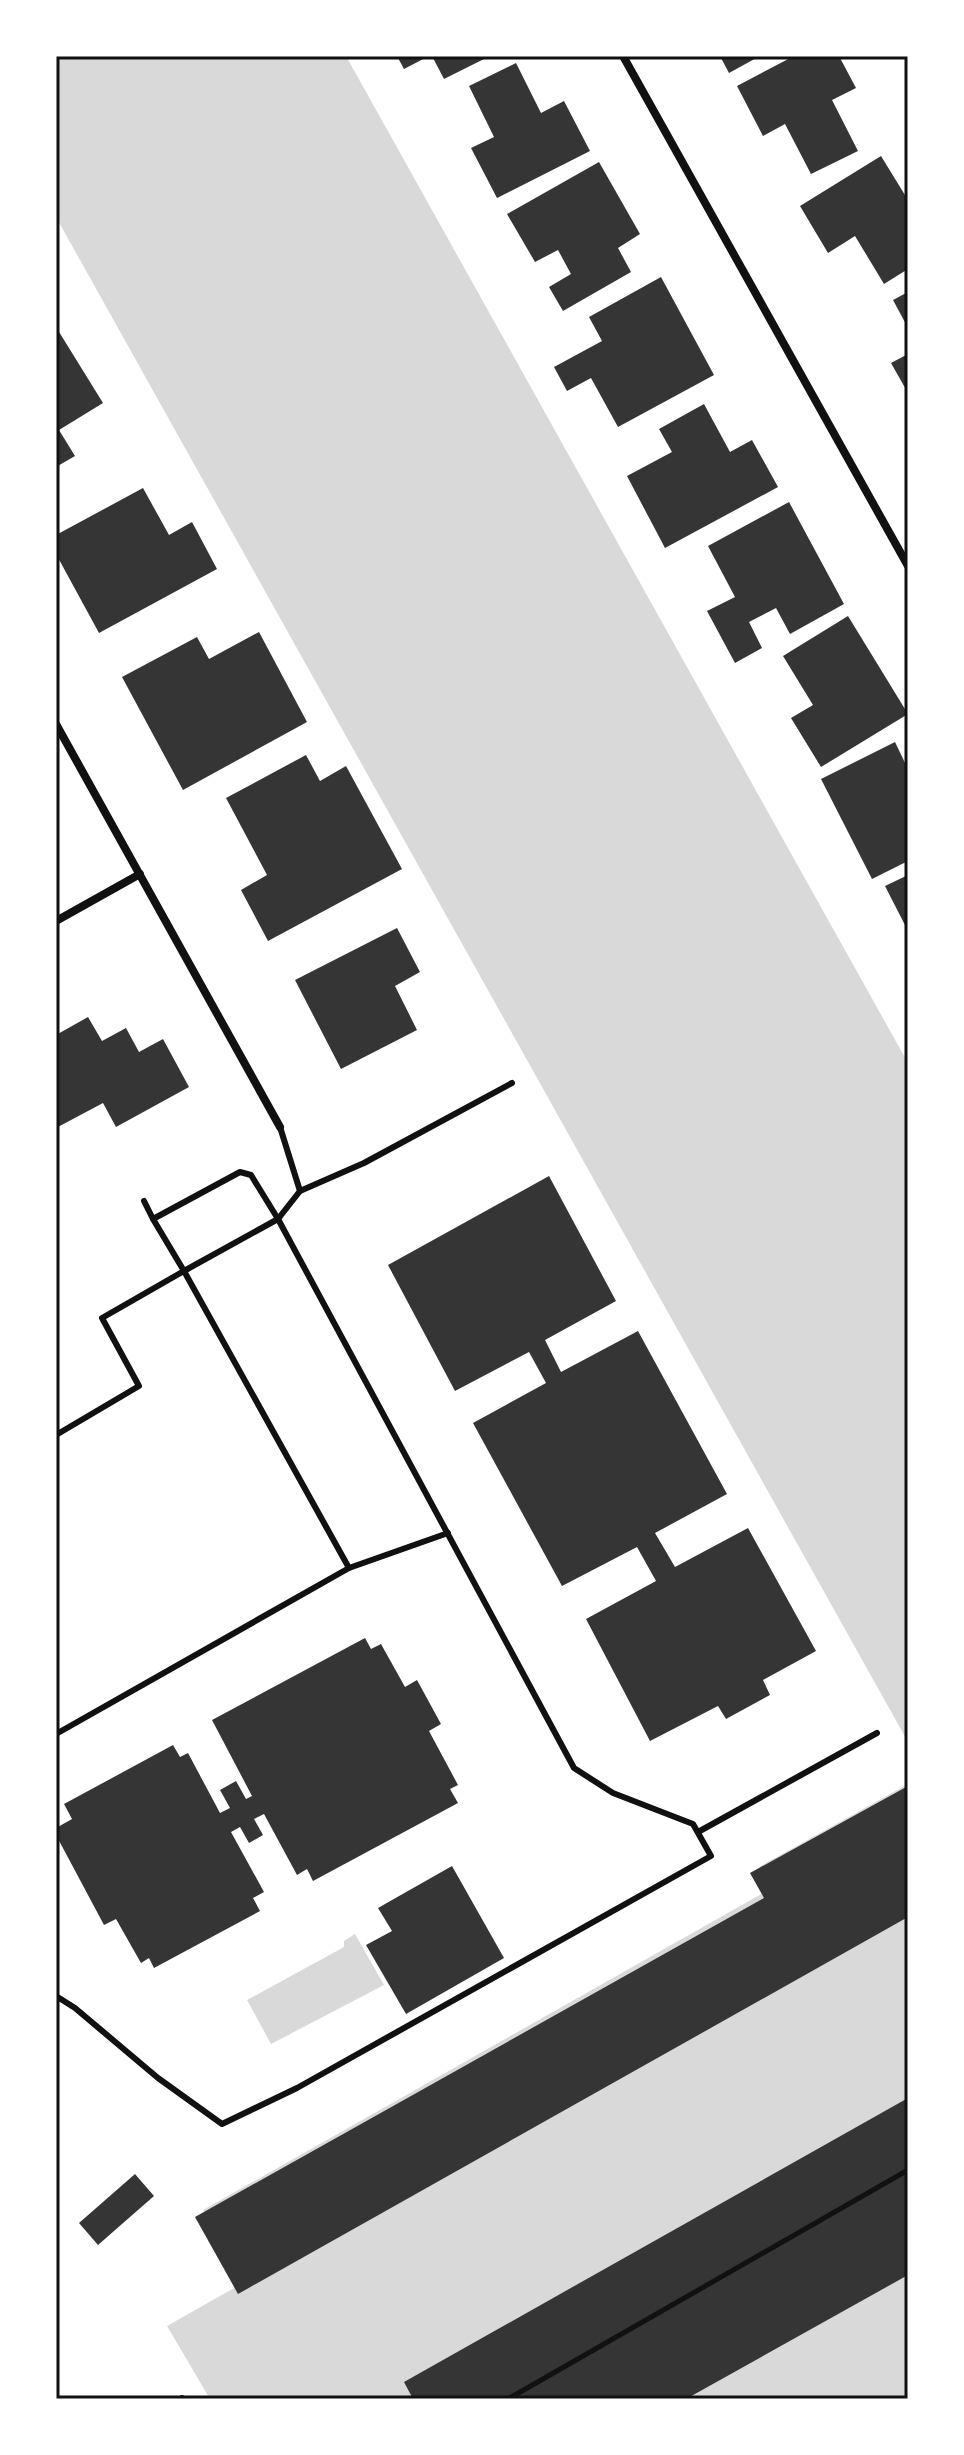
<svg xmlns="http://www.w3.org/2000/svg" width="964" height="2455" font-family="Figtree,sans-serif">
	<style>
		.water { fill: #d9d9d9 }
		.building { fill: #353535 }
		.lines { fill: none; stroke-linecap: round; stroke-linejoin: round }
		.path { stroke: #111; stroke-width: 5 }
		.service { stroke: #111; stroke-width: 6 }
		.minor { stroke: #111; stroke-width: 8 }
		.neatline { fill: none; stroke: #111; stroke-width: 3 }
	</style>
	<rect width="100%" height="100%" fill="#fff"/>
	<g class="water">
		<polygon points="56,56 346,56 908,1063 908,1742 56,217"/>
		<polygon points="908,1784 908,2399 210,2399 167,2326 243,2283 203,2210 770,1889 759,1867"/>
		<polygon points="355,1934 384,1985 271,2044 247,2000 344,1947 344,1941"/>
	</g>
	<g class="building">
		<polygon points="397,56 429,56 404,69"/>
		<polygon points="432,56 490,56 444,79"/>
		<polygon points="720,56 760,56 729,73"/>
		<polygon points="794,56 839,56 856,88 832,100 858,151 811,174 785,124 763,136 737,86"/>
		<polygon points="516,63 541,113 564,101 590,151 497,198 471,148 494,137 469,86"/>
		<polygon points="881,156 908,200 908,269 884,284 855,236 828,253 800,206"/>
		<polygon points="599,162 640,234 618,248 631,272 563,311 549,287 571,274 558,250 535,262 507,214"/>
		<polygon points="661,277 714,375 618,427 591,378 567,391 554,367 602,341 589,317"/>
		<polygon points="908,292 908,328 893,300"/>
		<polygon points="56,327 103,403 59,430 75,456 56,467"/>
		<polygon points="908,354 908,393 891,363"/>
		<polygon points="704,404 730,452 752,440 778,487 665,548 627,476 672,452 659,429"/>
		<polygon points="143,488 169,535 192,522 217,569 99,633 56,554 56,535"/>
		<polygon points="789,502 844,604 790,634 776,608 749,622 762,648 735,663 707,611 735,597 708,546"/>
		<polygon points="848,616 908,714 821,767 791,718 813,705 783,656"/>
		<polygon points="259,632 307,722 183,790 122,677 197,637 209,659"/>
		<polygon points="895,742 908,769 908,861 872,879 821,779"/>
		<polygon points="306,755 320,781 346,766 402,869 268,941 241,890 267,875 226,798"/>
		<polygon points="908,875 908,931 885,886"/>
		<polygon points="397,928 420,972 395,986 417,1030 341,1069 295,980"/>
		<polygon points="88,1017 102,1041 126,1028 139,1052 163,1039 189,1087 116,1127 103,1103 56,1128 56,1035"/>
		<polygon points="549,1176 616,1301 545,1340 561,1372 638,1331 727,1494 655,1533 675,1567 748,1528 816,1651 763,1680 770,1695 726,1719 718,1706 650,1741 586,1619 656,1581 637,1547 562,1586 473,1423 546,1383 529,1352 455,1391 388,1265"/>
		<polygon points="365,1638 371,1649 381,1644 405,1687 417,1680 441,1724 429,1731 458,1785 450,1789 458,1803 313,1881 307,1869 297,1875 264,1814 254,1819 263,1835 249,1843 240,1827 231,1832 264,1892 253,1898 260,1911 154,1968 149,1958 141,1963 116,1919 104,1925 56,1835 56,1828 72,1819 64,1804 173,1745 180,1757 188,1753 220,1813 230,1808 220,1790 236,1781 246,1799 252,1796 212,1720"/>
		<polygon points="908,1786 908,1917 238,2294 195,2217 764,1898 750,1873"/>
		<polygon points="452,1866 504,1958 406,2014 366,1945 392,1931 378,1908"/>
		<polygon points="908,2098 908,2275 686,2399 413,2399 404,2382"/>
		<polygon points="135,2174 154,2196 98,2245 79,2223"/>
	</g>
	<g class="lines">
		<polyline class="path" points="508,2399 908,2170"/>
		<g class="service">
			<polyline points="280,1127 300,1191"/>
			<polyline points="144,1201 153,1219"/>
			<polyline points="56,1435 139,1386 102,1318 184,1271 153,1219 240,1172 251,1175 278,1219 574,1768 613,1793 693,1824 711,1856 297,2088 222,2124 158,2078 75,2008 56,1996"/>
			<polyline points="349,1568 448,1533"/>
			<polyline points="56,1734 349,1568 184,1271 278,1219 300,1191 364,1163 512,1083"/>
			<polyline points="698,1832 877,1733"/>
			<polyline points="182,2398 182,2399"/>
		</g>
		<g class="minor">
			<polyline points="623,56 908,566"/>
			<polyline points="56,724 280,1127"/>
			<polyline points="56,921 140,874"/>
		</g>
	</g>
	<rect width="964" height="2455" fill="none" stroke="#ffffff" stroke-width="116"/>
	<rect x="58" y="58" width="848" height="2339" class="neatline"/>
</svg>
